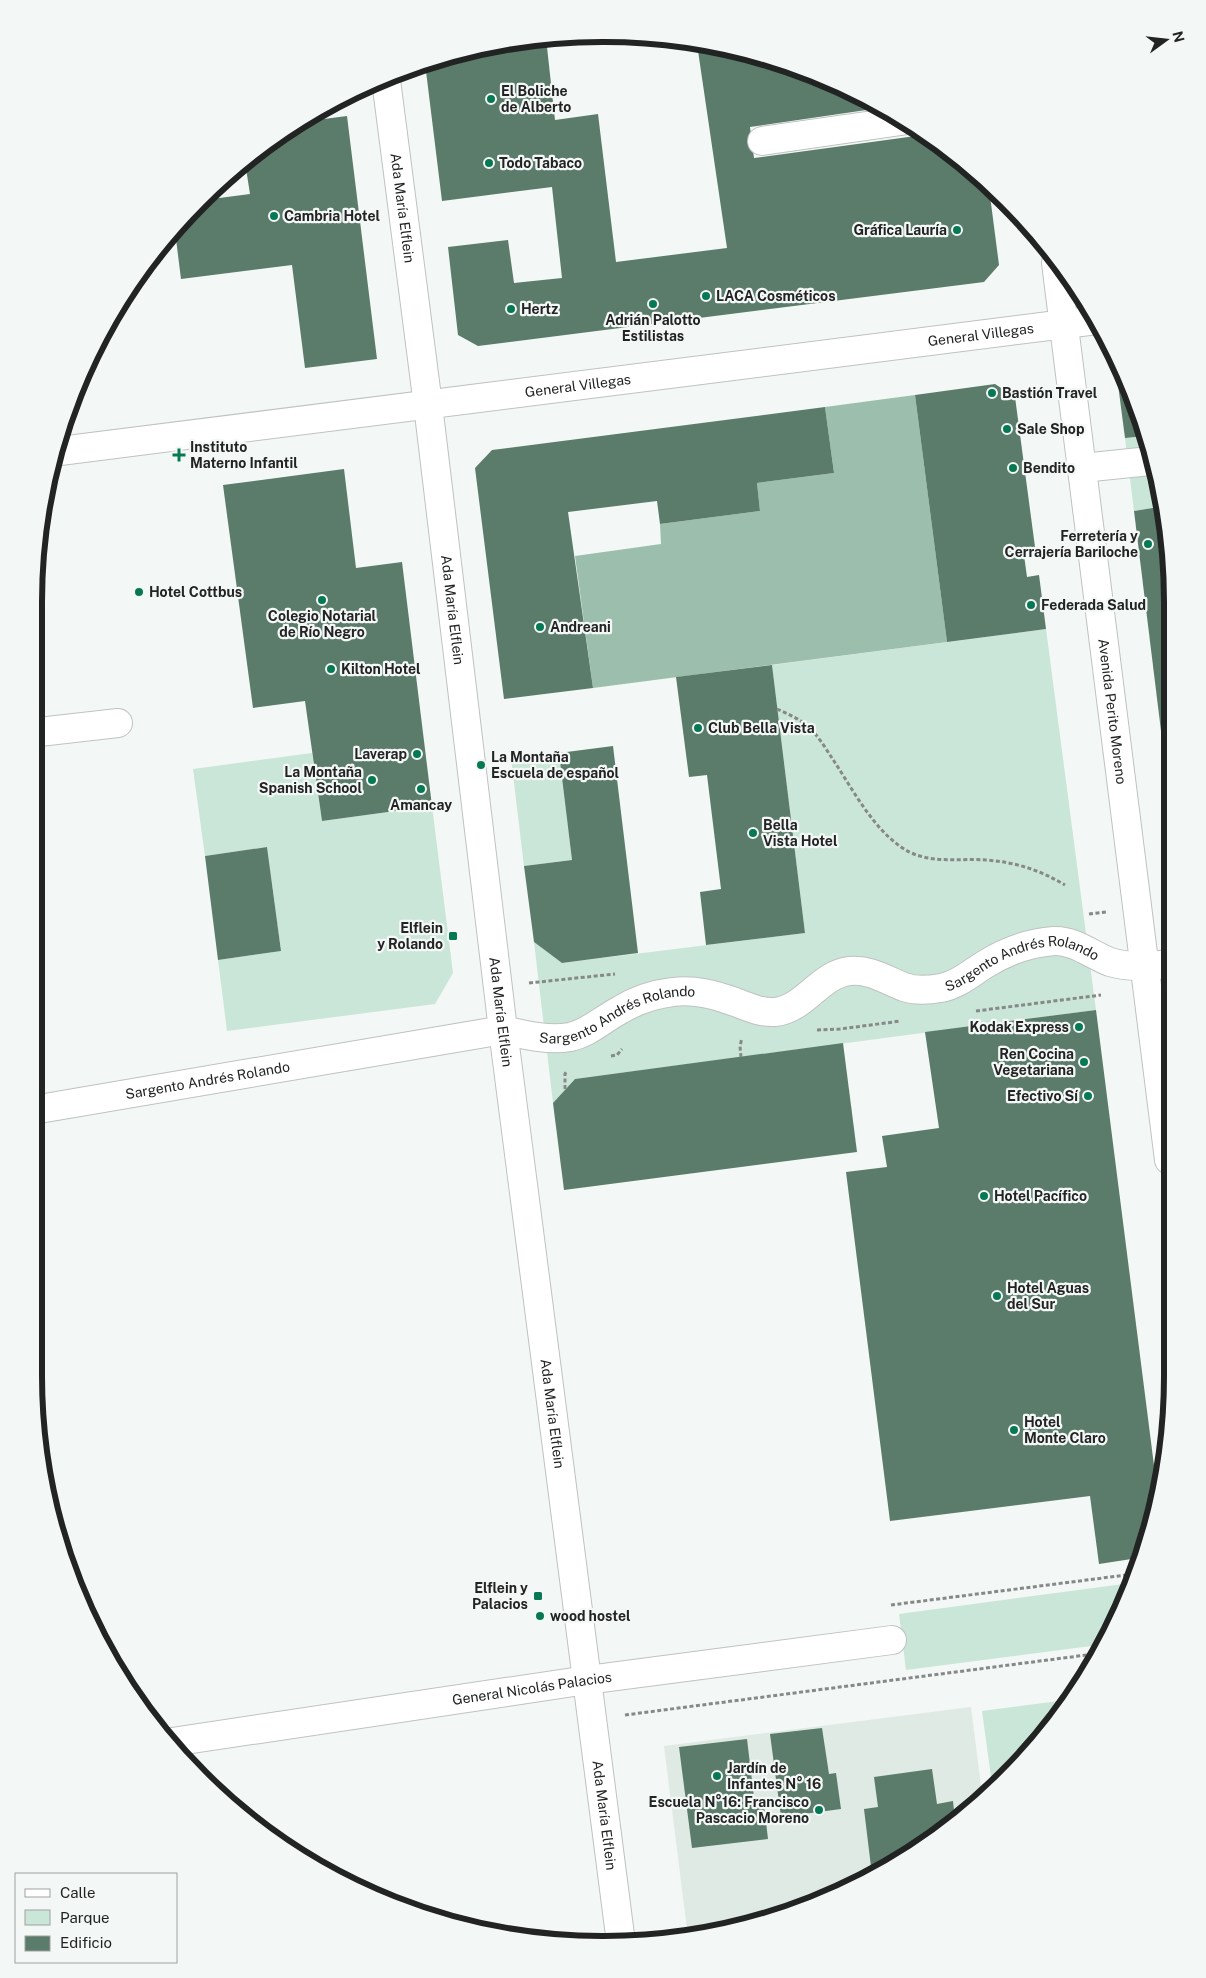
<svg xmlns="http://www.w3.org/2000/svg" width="1206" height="1978" font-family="'Public Sans',sans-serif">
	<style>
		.built { fill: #dfeae4 }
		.green { fill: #cae6d8 }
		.forest { fill: #9cbead }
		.building { fill: #5b7b6b }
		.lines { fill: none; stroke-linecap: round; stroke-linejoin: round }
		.minor-casing { stroke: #bfc2c0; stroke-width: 30 }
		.major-casing { stroke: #bfc2c0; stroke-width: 30 }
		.path { stroke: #878988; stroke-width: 3; stroke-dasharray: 4 2.5; stroke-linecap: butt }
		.minor { stroke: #fff; stroke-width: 28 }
		.major { stroke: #fff; stroke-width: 28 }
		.poi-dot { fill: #067854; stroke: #f3f7f5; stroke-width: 2 }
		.labels { text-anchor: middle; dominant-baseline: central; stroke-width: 4.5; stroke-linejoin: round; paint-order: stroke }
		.poi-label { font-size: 14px; font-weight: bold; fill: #222323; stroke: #f3f7f5; text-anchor: start }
		.street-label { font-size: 14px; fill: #222323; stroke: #f3f7f5 }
		.rim { fill: none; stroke: #222323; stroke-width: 6 }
	</style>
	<rect width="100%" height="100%" fill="#f3f7f5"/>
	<polygon class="built" points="971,1707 982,1794 949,1827 855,1885 786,1914 688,1937 664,1746"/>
	<g class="green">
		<polygon points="1145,436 1159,507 1134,511 1125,438"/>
		<polygon points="1046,629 1096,1010 575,1079 553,1103 534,942 562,963 805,933 772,665"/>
		<polygon points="312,753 322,821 432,806 453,973 435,1004 227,1031 218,960 281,951 267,847 205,856 193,769"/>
		<polygon points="559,753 572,860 524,866 511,758"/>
		<polygon points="1131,1583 1129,1593 1099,1645 906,1670 899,1614"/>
		<polygon points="1067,1700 1055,1721 992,1784 982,1711"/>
	</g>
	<polygon class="forest" points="915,395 947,642 593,688 575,556 661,544 660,524 760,511 757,483 834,473 825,407"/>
	<g class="building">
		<polygon points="546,38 555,120 598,114 616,262 727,248 697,44 738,51 739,57 754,55 855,92 880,108 750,127 754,158 923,135 949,151 989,188 999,265 984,282 478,346 458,335 448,247 508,240 514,283 562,278 552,187 442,201 425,63 528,39"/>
		<polygon points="347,116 377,359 305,368 292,265 181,279 175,231 204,200 250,194 245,162 301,122"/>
		<polygon points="1119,368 1142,420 1145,436 1125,438 1116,369"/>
		<polygon points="995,384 1015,397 1035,547 1023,548 1027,577 1039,575 1046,629 947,642 915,395"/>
		<polygon points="825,407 834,473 757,483 760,511 660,524 657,501 568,512 593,688 504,699 475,468 492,450"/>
		<polygon points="344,469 356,568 402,562 432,806 322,821 305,701 253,708 223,485"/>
		<polygon points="1159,507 1171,565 1169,796 1134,511"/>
		<polygon points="772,665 805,933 706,945 700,892 721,889 707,775 689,777 676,677"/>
		<polygon points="613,746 638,953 562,963 534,942 524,866 572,860 559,753"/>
		<polygon points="267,847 281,951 218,960 205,856"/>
		<polygon points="1096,1010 1157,1489 1138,1558 1099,1564 1090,1496 890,1521 846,1172 887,1167 882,1136 939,1128 925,1032"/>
		<polygon points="843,1043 857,1152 564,1190 553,1103 575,1079"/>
		<polygon points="822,1728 829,1774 836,1773 841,1809 781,1817 770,1734"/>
		<polygon points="747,1739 755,1806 764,1805 768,1839 692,1848 679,1747"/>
		<polygon points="932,1769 937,1804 953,1801 955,1821 949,1827 872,1875 864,1809 878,1807 874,1777"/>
	</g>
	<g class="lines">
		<g class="minor-casing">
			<g id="minor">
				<path id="s1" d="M386,80L428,405L503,1030L621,1943"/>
				<polyline points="762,141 901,121"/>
				<path id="s2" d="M60,451L1097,320"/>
				<polyline points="1082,468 1150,461"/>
				<polyline points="39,732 118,723"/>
				<path id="s3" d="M39,1109L503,1030C525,1035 548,1041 570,1037C589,1033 603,1019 620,1010C635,1001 655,994 673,992C695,989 715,995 735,1002C748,1007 761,1013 775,1012C805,1009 820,974 850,971C870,969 886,980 904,987C915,991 929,990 941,988C957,985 970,974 984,965C1006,951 1027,943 1054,941C1074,940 1092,955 1110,962C1130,968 1149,966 1169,964"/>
				<path id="s4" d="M172,1742L587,1680L892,1640"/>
			</g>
		</g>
		<g class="major-casing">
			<g id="major">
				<path id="s5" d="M1056,263L1169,1160"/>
			</g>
		</g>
		<g class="path">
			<path d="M777,709C786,713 795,717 804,723C816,732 824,746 832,758C852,788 871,826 901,847C926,865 958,858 986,860C1015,862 1040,870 1065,885"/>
			<polyline points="1089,914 1106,912"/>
			<polyline points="529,983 615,974"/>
			<polyline points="976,1011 1101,995"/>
			<polyline points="817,1030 840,1029 901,1021"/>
			<polyline points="611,1056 617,1055 622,1049"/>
			<polyline points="741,1057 740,1046 742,1038"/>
			<polyline points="565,1089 565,1074 567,1070"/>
			<polyline points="891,1605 1134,1574"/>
			<polyline points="625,1715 1094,1654"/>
		</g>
		<use href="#minor" class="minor"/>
		<use href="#major" class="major"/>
	</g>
	<g class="poi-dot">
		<circle cx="491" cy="99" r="5"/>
		<circle cx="489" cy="163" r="5"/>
		<circle cx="274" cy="216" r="5"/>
		<circle cx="957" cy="230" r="5"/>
		<circle cx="706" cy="296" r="5"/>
		<circle cx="653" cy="304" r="5"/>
		<circle cx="511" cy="309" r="5"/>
		<circle cx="992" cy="393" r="5"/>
		<circle cx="1007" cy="429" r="5"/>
		<path d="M176.5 447.5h5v5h5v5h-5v5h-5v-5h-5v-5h5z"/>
		<circle cx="1013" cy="468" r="5"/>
		<circle cx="1148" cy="544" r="5"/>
		<circle cx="139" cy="592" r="5"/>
		<circle cx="322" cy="600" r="5"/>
		<circle cx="1031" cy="605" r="5"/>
		<circle cx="540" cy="627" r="5"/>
		<circle cx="331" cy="669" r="5"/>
		<circle cx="698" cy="728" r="5"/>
		<circle cx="417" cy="754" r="5"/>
		<circle cx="481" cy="765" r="5"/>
		<circle cx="372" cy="780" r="5"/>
		<circle cx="421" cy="789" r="5"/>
		<circle cx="753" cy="833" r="5"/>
		<rect x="448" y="931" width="10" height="10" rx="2.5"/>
		<circle cx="1079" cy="1027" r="5"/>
		<circle cx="1084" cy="1062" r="5"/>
		<circle cx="1088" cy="1096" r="5"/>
		<circle cx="984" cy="1196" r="5"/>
		<circle cx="997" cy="1296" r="5"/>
		<circle cx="1014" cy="1430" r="5"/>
		<rect x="533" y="1591" width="10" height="10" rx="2.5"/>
		<circle cx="540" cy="1616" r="5"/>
		<circle cx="717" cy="1776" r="5"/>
		<circle cx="819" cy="1810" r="5"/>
	</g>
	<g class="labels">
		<g class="poi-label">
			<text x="501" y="91">El Boliche<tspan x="501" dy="16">de Alberto</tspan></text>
			<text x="499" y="163">Todo Tabaco</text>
			<text x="284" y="216">Cambria Hotel</text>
			<text x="947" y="230" text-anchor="end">Gráfica Lauría</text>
			<text x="716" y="296">LACA Cosméticos</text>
			<text x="521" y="309">Hertz</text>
			<text x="653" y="320" text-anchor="middle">Adrián Palotto<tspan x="653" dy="16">Estilistas</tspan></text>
			<text x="1002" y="393">Bastión Travel</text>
			<text x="1017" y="429">Sale Shop</text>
			<text x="190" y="447">Instituto<tspan x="190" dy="16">Materno Infantil</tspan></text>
			<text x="1023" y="468">Bendito</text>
			<text x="1138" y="536" text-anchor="end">Ferretería y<tspan x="1138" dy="16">Cerrajería Bariloche</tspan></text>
			<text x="149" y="592">Hotel Cottbus</text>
			<text x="1041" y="605">Federada Salud</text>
			<text x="322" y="616" text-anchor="middle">Colegio Notarial<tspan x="322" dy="16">de Río Negro</tspan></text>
			<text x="550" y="627">Andreani</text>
			<text x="341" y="669">Kilton Hotel</text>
			<text x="708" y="728">Club Bella Vista</text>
			<text x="407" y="754" text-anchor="end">Laverap</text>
			<text x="491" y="757">La Montaña<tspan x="491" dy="16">Escuela de español</tspan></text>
			<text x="362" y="772" text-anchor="end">La Montaña<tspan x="362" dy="16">Spanish School</tspan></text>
			<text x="421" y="805" text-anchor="middle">Amancay</text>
			<text x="763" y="825">Bella<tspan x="763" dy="16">Vista Hotel</tspan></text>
			<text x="443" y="928" text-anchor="end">Elflein<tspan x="443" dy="16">y Rolando</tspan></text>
			<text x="1069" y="1027" text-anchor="end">Kodak Express</text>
			<text x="1074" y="1054" text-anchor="end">Ren Cocina<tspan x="1074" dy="16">Vegetariana</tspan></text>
			<text x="1078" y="1096" text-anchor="end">Efectivo Sí</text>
			<text x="994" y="1196">Hotel Pacífico</text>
			<text x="1007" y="1288">Hotel Aguas<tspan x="1007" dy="16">del Sur</tspan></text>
			<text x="1024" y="1422">Hotel<tspan x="1024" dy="16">Monte Claro</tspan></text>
			<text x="528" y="1588" text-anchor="end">Elflein y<tspan x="528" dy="16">Palacios</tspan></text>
			<text x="550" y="1616">wood hostel</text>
			<text x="727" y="1768">Jardín de<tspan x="727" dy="16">Infantes N° 16</tspan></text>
			<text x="809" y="1802" text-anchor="end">Escuela N°16: Francisco<tspan x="809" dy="16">Pascacio Moreno</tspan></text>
		</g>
		<g class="street-label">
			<text stroke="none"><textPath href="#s1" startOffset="129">Ada María Elflein</textPath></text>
			<text stroke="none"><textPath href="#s2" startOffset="928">General Villegas</textPath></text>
			<text stroke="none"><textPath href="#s2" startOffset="522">General Villegas</textPath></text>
			<text stroke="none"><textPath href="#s1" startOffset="534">Ada María Elflein</textPath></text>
			<text stroke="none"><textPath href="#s5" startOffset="452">Avenida Perito Moreno</textPath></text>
			<text stroke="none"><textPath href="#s3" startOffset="1026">Sargento Andrés Rolando</textPath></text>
			<text stroke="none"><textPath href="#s1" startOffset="939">Ada María Elflein</textPath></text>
			<text stroke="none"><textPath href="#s3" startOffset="591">Sargento Andrés Rolando</textPath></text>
			<text stroke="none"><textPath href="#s3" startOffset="171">Sargento Andrés Rolando</textPath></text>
			<text stroke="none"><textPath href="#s1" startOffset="1344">Ada María Elflein</textPath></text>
			<text stroke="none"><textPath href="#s4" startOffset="364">General Nicolás Palacios</textPath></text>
			<text stroke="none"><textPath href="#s1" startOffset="1749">Ada María Elflein</textPath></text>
		</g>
	</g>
	<path d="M0 0H1206V1978H0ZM602 42H604A560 560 0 0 1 1164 602V1376A560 560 0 0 1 604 1936H602A560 560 0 0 1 42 1376V602A560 560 0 0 1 602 42Z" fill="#f3f7f5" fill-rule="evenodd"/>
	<path class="rim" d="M602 42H604A560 560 0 0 1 1164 602V1376A560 560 0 0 1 604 1936H602A560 560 0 0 1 42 1376V602A560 560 0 0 1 602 42Z"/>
	<rect x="15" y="1873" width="162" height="90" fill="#f3f7f5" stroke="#9fa2a1"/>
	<rect x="25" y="1889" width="25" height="8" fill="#ffffff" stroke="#9fa2a1"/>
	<text x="60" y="1898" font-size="15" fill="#222323">Calle</text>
	<rect x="25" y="1910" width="25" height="15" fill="#cae6d8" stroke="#9fa2a1"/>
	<text x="60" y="1923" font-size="15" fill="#222323">Parque</text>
	<rect x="25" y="1936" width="25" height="15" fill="#5b7b6b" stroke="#9fa2a1"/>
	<text x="60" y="1948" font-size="15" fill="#222323">Edificio</text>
	<g transform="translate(1166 40) rotate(75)" stroke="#f3f7f5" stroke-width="4" paint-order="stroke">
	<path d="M0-4L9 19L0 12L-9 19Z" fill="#222323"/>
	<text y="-8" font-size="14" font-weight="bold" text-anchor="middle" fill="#222323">N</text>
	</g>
</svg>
